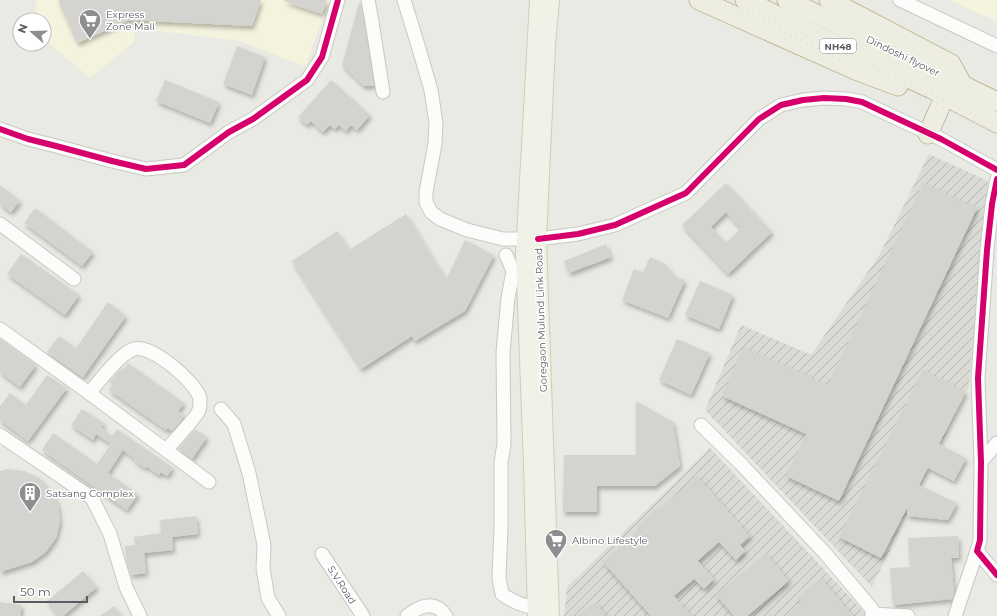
<svg xmlns="http://www.w3.org/2000/svg" width="997" height="616" font-family="Montserrat,sans-serif">
	<style>
		.commercial { fill: #f3f3de }
		.industrial { fill: url(#industrial-furrows) }
		.building { fill: #d4d3cf; fill-rule: evenodd; filter: url(#shadow) }
		.lines { fill: none; stroke-linecap: round; stroke-linejoin: round }
		.minor-casing { stroke: #c7c8c6; stroke-width: 15 }
		.major-casing { stroke: #d0ceb4; stroke-width: 18 }
		.highway-casing { stroke: #bebb95; stroke-width: 21 }
		.minor { stroke: #fcfcfb; stroke-width: 13 }
		.major { stroke: #f0f1e7; stroke-width: 16 }
		.highway { stroke: #edede1; stroke-width: 19 }
		.rail { stroke: #e2e2e1; stroke-width: 3; stroke-dasharray: 1 5; stroke-linecap: butt }
		.cycleway-casing { stroke: #fff; stroke-width: 8 }
		.cycleway { stroke: #d6006c; stroke-width: 6 }
		.labels { text-anchor: middle; dominant-baseline: central; stroke-width: 3; stroke-linejoin: round; paint-order: stroke }
		.shield { fill: #fff; stroke: #8c8d91; stroke-width: 1 }
		.shield-label { font-size: 9px; font-weight: bold; fill: #5a5c62 }
		.poi-label { font-size: 10px; fill: #5a5c62; stroke: #fff; text-anchor: start }
		.street-label { font-size: 10px; fill: #5a5c62; stroke: #fff }
	</style>
	<defs>
		<pattern id="industrial-furrows" width="10" height="10" patternUnits="userSpaceOnUse"><rect width="10" height="10" fill="#dbdbd5"/><path d="M-1 1l2-2M0 10L10 0M9 11l2-2" fill="none" stroke="#b5b5b0"/></pattern>
		<filter id="shadow"><feDropShadow dx="2" dy="3.5" stdDeviation="2" flood-color="#0004"/></filter>
	</defs>
	<rect width="100%" height="100%" fill="#eaeae4"/>
	<g class="commercial">
		<polygon points="37,0 330,0 311,50 306,67 240,41 135,28 134,42 90,78 44,39 44,20 34,20"/>
		<polygon points="950,0 997,0 997,22"/>
	</g>
	<g class="industrial">
		<polygon points="929,154 988,181 969,386 872,587 705,410 741,325 811,355 880,254"/>
		<polygon points="710,448 867,615 866,616 564,616 567,587"/>
	</g>
	<g class="building">
		<polygon points="58,0 261,0 252,26 129,20 77,43"/>
		<polygon points="285,0 327,0 322,14 284,1"/>
		<polygon points="359,3 361,4 364,23 374,86 364,86 342,65"/>
		<polygon points="237,46 265,57 252,95 223,84"/>
		<polygon points="165,80 219,102 210,123 156,101"/>
		<polygon points="331,80 370,115 357,130 351,125 346,131 339,125 335,129 330,125 323,132 311,121 307,125 298,117"/>
		<path d="M726,183L772,232L728,274L682,225ZM726,212L741,228L726,243L711,227Z"/>
		<polygon points="923,183 977,208 839,501 786,476 806,434 722,396 743,347 828,385"/>
		<polygon points="0,185 20,201 11,212 0,204"/>
		<polygon points="35,208 93,252 82,266 24,223"/>
		<polygon points="406,214 446,280 465,240 494,255 465,311 415,341 412,336 361,369 292,261 337,231 349,250"/>
		<polygon points="606,244 611,257 569,273 564,261"/>
		<polygon points="21,254 79,295 65,315 7,274"/>
		<polygon points="650,257 665,264 676,277 685,280 668,318 622,300 634,269 643,272"/>
		<polygon points="700,281 733,295 719,329 685,315"/>
		<polygon points="108,302 126,316 83,377 47,352 59,336 76,348"/>
		<polygon points="0,339 36,365 20,387 0,372"/>
		<polygon points="677,339 710,353 691,395 659,380"/>
		<polygon points="128,363 184,403 178,411 184,415 181,419 182,420 172,431 168,428 166,430 109,390 113,385 109,382 112,379 122,368 124,369"/>
		<polygon points="923,370 966,392 939,444 966,458 954,481 928,468 919,485 957,503 948,520 907,516 907,508 881,558 839,537"/>
		<polygon points="47,375 67,388 28,441 0,420 0,406 10,393 26,405"/>
		<polygon points="636,401 673,422 680,466 655,486 597,486 597,512 563,512 564,455 636,455"/>
		<polygon points="82,409 104,423 101,427 112,436 117,429 173,468 167,476 160,472 159,475 146,466 145,468 134,460 135,459 123,450 108,473 138,494 127,510 42,450 53,433 97,464 111,444 96,434 93,440 71,425"/>
		<polygon points="195,429 207,437 192,459 178,449"/>
		<polygon points="7,469 24,471 39,478 51,490 58,505 60,522 56,538 46,552 32,562 0,572 0,471"/>
		<polygon points="697,476 750,536 740,545 745,551 736,560 719,542 698,561 714,579 704,589 694,579 674,596 692,616 651,616 603,562 640,529 637,526 660,506 661,507"/>
		<polygon points="196,516 198,534 172,537 173,550 144,553 146,573 131,575 127,562 125,546 135,545 134,537 161,533 160,520"/>
		<polygon points="958,536 959,558 951,558 954,593 952,599 893,605 890,568 910,567 908,538"/>
		<polygon points="766,553 789,581 747,616 734,616 716,595"/>
		<polygon points="83,571 97,587 63,616 59,616 47,601"/>
		<polygon points="821,578 853,616 786,616 801,603 797,598"/>
		<polygon points="0,602 22,605 20,616 0,616"/>
		<polygon points="596,602 606,616 577,616"/>
		<polygon points="114,606 121,616 100,616"/>
	</g>
	<g class="lines">
		<g class="minor-casing">
			<g id="minor">
				<polyline points="368,0 372,22 383,92"/>
				<polyline points="404,0 417,42 431,90 436,123 435,144 426,192 426,202 431,212 440,219 467,230 503,239 525,239"/>
				<polyline points="900,0 997,46"/>
				<polyline points="0,129 28,139 56,146 112,161 146,169 184,165 229,132 253,119 307,80 322,57 338,0"/>
				<polyline points="997,179 992,204 987,250 978,378 981,462 980,540 977,551 997,575"/>
				<polyline points="0,224 74,279"/>
				<polyline points="538,239 578,234 615,225 686,193 759,119 781,105 803,100 824,98 846,99 862,102 941,139 997,170"/>
				<path d="M506,255L513,271L508,298L503,352L504,444L501,462V528L499,578L502,594C513,602 523,606 537,608"/>
				<polyline points="0,329 89,393 209,482"/>
				<path d="M89,393C100,381 120,353 134,349C152,344 195,382 200,398C200,401 200,408 199,410C197,417 172,443 166,450"/>
				<polyline points="221,409 234,424 249,473 264,545 263,568 268,598 279,616"/>
				<polyline points="701,425 741,464 824,552 872,609 872,616"/>
				<polyline points="0,435 92,498 110,534 126,587 140,616"/>
				<polyline points="981,462 997,443"/>
				<polyline points="322,554 363,616"/>
				<polyline points="872,614 908,616"/>
				<path d="M407,616C420,605 435,600 446,616"/>
				<polyline points="955,616 977,551"/>
			</g>
		</g>
		<g class="major-casing">
			<g id="major">
				<polyline points="551,0 547,45 538,239 551,616"/>
				<polyline points="536,616 532,464 524,254 538,0"/>
			</g>
		</g>
		<g class="highway-casing">
			<g id="highway">
				<polyline points="699,0 858,71 898,86"/>
				<polyline points="745,0 826,40 932,89 997,123"/>
				<polyline points="787,0 997,102"/>
				<polyline points="829,0 951,64 962,84"/>
				<polyline points="928,134 945,96"/>
			</g>
		</g>
		<use href="#minor" class="minor"/>
		<use href="#major" class="major"/>
		<use href="#highway" class="highway"/>
		<g class="rail">
			<polyline points="714,0 997,133"/>
			<polyline points="731,0 997,125"/>
		</g>
		<g class="cycleway-casing">
			<g id="cycleway">
				<polyline points="0,129 28,139 56,146 112,161 146,169 184,165 229,132 253,119 307,80 322,57 338,0"/>
				<polyline points="997,179 992,204 987,250 978,378 981,462 980,540 977,551 997,575"/>
				<polyline points="538,239 578,234 615,225 686,193 759,119 781,105 803,100 824,98 846,99 862,102 941,139 997,170"/>
			</g>
		</g>
		<use href="#cycleway" class="cycleway"/>
	</g>
	<defs>
		<g id="supermarket-pin" transform="scale(1.15)"><path d="M0 17L-7.5 6A9.5 9.5 0 1 1 7.5 6Z" fill="#8c8e90" stroke="#fff"/><path d="M-6-5.5h2.5l.6 2H6L4.5 2H-2.5L-4.4-4H-6ZM-1.5 3.2a1.3 1.3 0 1 0 .1 0ZM3 3.2a1.3 1.3 0 1 0 .1 0Z" fill="#fff"/></g>
		<g id="building-pin" transform="scale(1.15)"><path d="M0 17L-7.5 6A9.5 9.5 0 1 1 7.5 6Z" fill="#8c8e90" stroke="#fff"/><path d="M-4-6H4V6H1V3H-1V6H-4ZM-2.5-4.3h1.7v1.8h-1.7ZM.8-4.3h1.7v1.8H.8ZM-2.5-1h1.7V.8h-1.7ZM.8-1h1.7V.8H.8Z" fill="#fff"/></g>
	</defs>
	<g fill-rule="evenodd">
		<use href="#supermarket-pin" x="90" y="20"/>
		<use href="#building-pin" x="30" y="493"/>
		<use href="#supermarket-pin" x="556" y="540"/>
	</g>
	<g class="labels">
		<rect class="shield" x="820" y="39" width="36" height="14" rx="3"/>
		<g class="shield-label">
			<text x="838" y="46">NH48</text>
		</g>
		<g class="poi-label">
			<text x="106" y="14">Express<tspan x="106" dy="12">Zone Mall</tspan></text>
			<text x="46" y="493">Satsang Complex</text>
			<text x="572" y="540">Albino Lifestyle</text>
		</g>
		<g class="street-label">
			<text transform="translate(903 56) rotate(26)">Dindoshi flyover</text>
			<text transform="translate(541 320) rotate(-92)">Goregaon Mulund Link Road</text>
			<text transform="translate(342 585) rotate(57)">S.V.Road</text>
		</g>
	</g>
	<g transform="translate(32 32) rotate(290)"><circle r="19" fill="#ffffff" stroke="#bdbec0"/>
	<path d="M0-3L7 15L0 10L-7 15Z" fill="#8c8e90"/>
	<text y="-6" font-size="11" font-weight="bold" text-anchor="middle" fill="#5a5c62">N</text>
	</g>
	<path d="M14 596v6h73v-6" fill="none" stroke="#5a5c62" stroke-width="2"/>
	<text x="20" y="596" font-size="12" fill="#5a5c62" stroke="#ffffff" stroke-width="3" paint-order="stroke">50 m</text>
</svg>
